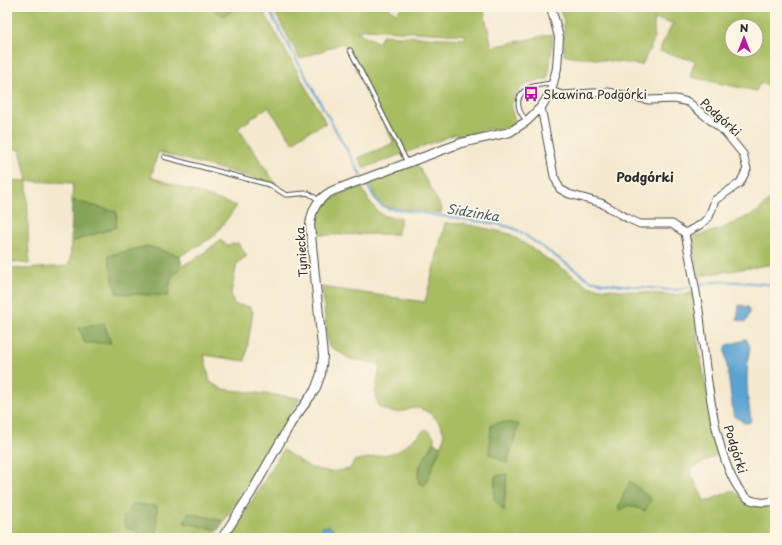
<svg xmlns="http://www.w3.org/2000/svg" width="782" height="545" font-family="'Playpen Sans',sans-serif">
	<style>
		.green { fill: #a8bd62; stroke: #6a7446; fill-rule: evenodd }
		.forest { fill: #86a458; stroke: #586842 }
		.water { fill: #5aa2d1; stroke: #42667e }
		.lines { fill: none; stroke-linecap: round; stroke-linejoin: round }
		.stream { stroke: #5aa2d1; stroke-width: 2 }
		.service-casing { stroke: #494844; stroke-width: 5.5 }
		.minor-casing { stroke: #494844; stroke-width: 9 }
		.tertiary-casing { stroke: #494844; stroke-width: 10 }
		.service { stroke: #fff; stroke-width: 3.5 }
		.minor { stroke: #fff; stroke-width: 7 }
		.tertiary { stroke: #fff; stroke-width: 8 }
		.labels { text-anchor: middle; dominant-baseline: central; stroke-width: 3.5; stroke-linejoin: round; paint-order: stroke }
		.poi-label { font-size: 12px; fill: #2b2b2b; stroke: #fcf5e5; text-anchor: start }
		.street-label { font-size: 12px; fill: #2b2b2b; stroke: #fcf5e5 }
		.neighbourhood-label { font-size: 13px; font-weight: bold; fill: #2b2b2b; stroke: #fcf5e5 }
		.water-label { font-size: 13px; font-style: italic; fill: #3e5b6d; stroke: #fcf5e5 }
	</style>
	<rect width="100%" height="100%" fill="#fcf5e5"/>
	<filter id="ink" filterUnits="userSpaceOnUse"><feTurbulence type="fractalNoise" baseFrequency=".025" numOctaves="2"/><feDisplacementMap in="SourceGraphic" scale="8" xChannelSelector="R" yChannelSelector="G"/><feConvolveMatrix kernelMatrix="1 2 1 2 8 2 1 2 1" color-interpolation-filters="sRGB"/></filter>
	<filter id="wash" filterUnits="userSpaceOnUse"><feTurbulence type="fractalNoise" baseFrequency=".012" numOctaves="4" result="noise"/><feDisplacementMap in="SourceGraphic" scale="16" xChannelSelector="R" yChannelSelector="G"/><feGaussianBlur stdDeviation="0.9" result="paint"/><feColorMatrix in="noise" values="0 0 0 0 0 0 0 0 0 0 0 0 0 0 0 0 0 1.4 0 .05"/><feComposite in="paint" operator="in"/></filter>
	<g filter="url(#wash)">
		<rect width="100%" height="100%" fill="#f4e9cf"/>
		<g class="green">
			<polygon points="7,7 215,7 215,10 233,10 232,7 261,7 326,123 301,136 293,143 268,107 238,128 276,184 158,152 151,177 237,206 213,237 180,256 147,246 116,293 168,296 171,278 182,266 204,253 220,240 227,245 238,243 247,256 237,263 231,294 234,304 250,307 253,312 245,361 204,355 210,382 222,389 300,398 224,521 189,513 184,523 218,530 214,538 7,538 7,267 22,269 67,266 70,262 71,242 116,227 117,213 72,200 73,183 27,181 29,264 7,261 7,180 27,181 20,149 7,150"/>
			<path d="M272,7H387L396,13L402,7H483L492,47L552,34V48L548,79C532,81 514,86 512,105C511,110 514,118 516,123L506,128L482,130L458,137L456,134L364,168L358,158L394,143L343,43L300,59ZM365,29L466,35L465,39L382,35L379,43L357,32Z"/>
			<path d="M559,7H775V86L760,83L756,91L690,77L695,61L659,51L673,23L654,19V40L642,65L564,55V22ZM732,26H756V50H732Z"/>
			<polygon points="417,164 442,209 441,213 386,207 377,200 368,182"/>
			<path d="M361,186C367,197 374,213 388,217C392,218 397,217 401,217L398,234L319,235C319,227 316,215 322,207C328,198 350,190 361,186Z"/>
			<polygon points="775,195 775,264 697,276 693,237 721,229 757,212"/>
			<path d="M445,223L465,224L510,234L590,287L671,295L693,293L696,333L718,454L689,470L705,502L733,490C751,504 751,508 775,504V538H229L283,450L311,468L331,472L350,469L354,461L397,452L426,429L434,436V443L419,468C426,461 436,454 441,446C451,430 432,410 417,408C414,407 411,409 408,410C397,413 389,413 379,407L375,396L380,364L350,359L328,345L322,287L425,302ZM651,499L645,511L629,505Z"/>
		</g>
		<g class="forest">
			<polygon points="215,7 232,7 233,10 223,16 215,10"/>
			<polygon points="72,200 117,212 116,227 71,242"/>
			<polygon points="147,246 180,256 182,266 171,278 168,296 116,293 108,256"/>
			<polygon points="104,323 111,343 85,343 79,328"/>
			<polygon points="501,422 519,424 507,463 489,454 491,425"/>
			<path d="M434,443L441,446L425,485L419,483C415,468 426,456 434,443Z"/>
			<polygon points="507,474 504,511 494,499 495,476"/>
			<polygon points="630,481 651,499 645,511 629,505 621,510 618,508"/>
			<polygon points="133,504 157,506 157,534 144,535 125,527 124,516"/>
			<polygon points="189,513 224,521 218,530 184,523"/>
		</g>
		<g class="water">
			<polygon points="739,305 748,307 750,312 746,322 737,320"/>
			<path d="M744,339H746L750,347C745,373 747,394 751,420L749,423H743L742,421L735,417L733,413L725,350L727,345L742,341Z"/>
			<polygon points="329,526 333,529 337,534 336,538 320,538 322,527"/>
		</g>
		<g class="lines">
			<g class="stream">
				<polyline points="267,7 362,177"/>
				<polyline points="364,181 378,203 386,208 498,224 513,228 519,231 590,280 604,283 669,290 677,290 693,286"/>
				<path d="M697,285C722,278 749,283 775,285"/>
			</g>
		</g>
	</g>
	<g filter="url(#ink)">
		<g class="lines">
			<g class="service-casing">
				<g id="service">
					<polyline points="350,50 407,162"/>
					<path d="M526,120C516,109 514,94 531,87C538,85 546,84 553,83"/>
					<polyline points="164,157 270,185 286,195 308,193 319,200"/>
				</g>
			</g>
			<g class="minor-casing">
				<g id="minor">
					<polyline points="541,107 554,176 560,189 569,194 601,203 629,219 640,224 672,224 685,233 700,225 709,217 715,200 740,183 747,169 743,154 725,132 688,102 675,99 649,100 608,92 562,95 551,91"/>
					<path d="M685,233C690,261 696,289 700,317C705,359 714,469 746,497C753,503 766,503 775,501"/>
				</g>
			</g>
			<g class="tertiary-casing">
				<path id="tertiary" d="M222,538L251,493L291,423L315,390L321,374L323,356L310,225C312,209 317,199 332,191L461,143L510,132L527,121L541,107L547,98L551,91L557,68L559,37L551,7"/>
			</g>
			<use href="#service" class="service"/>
			<use href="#minor" class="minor"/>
			<use href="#tertiary" class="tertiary"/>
		</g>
	</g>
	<defs>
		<g id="bus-bare" transform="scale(1.2)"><path d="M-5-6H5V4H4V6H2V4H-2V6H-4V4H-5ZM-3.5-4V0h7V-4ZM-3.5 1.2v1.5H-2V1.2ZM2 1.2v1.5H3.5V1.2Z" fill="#b5179e" stroke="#fcf5e5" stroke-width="2.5" paint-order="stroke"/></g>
	</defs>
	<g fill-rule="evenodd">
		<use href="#bus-bare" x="531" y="94"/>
	</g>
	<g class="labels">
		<g class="poi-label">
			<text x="543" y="94">Skawina Podgórki</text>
		</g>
		<g class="street-label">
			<text transform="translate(721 117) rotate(42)">Podgórki</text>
			<text transform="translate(301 252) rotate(-94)">Tyniecka</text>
			<text transform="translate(736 449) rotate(72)">Podgórki</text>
		</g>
		<g class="neighbourhood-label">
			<text x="645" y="176">Podgórki</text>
		</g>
		<g class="water-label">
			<text transform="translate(473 212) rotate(9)">Sidzinka</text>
		</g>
	</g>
	<rect width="782" height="545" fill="none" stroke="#fcf5e5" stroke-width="24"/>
	<g transform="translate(744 38)"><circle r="19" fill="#fcf5e5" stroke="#a8a49b"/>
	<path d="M0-3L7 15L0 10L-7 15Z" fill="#b5179e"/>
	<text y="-6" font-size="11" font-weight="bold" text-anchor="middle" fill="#2b2b2b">N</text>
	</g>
</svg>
